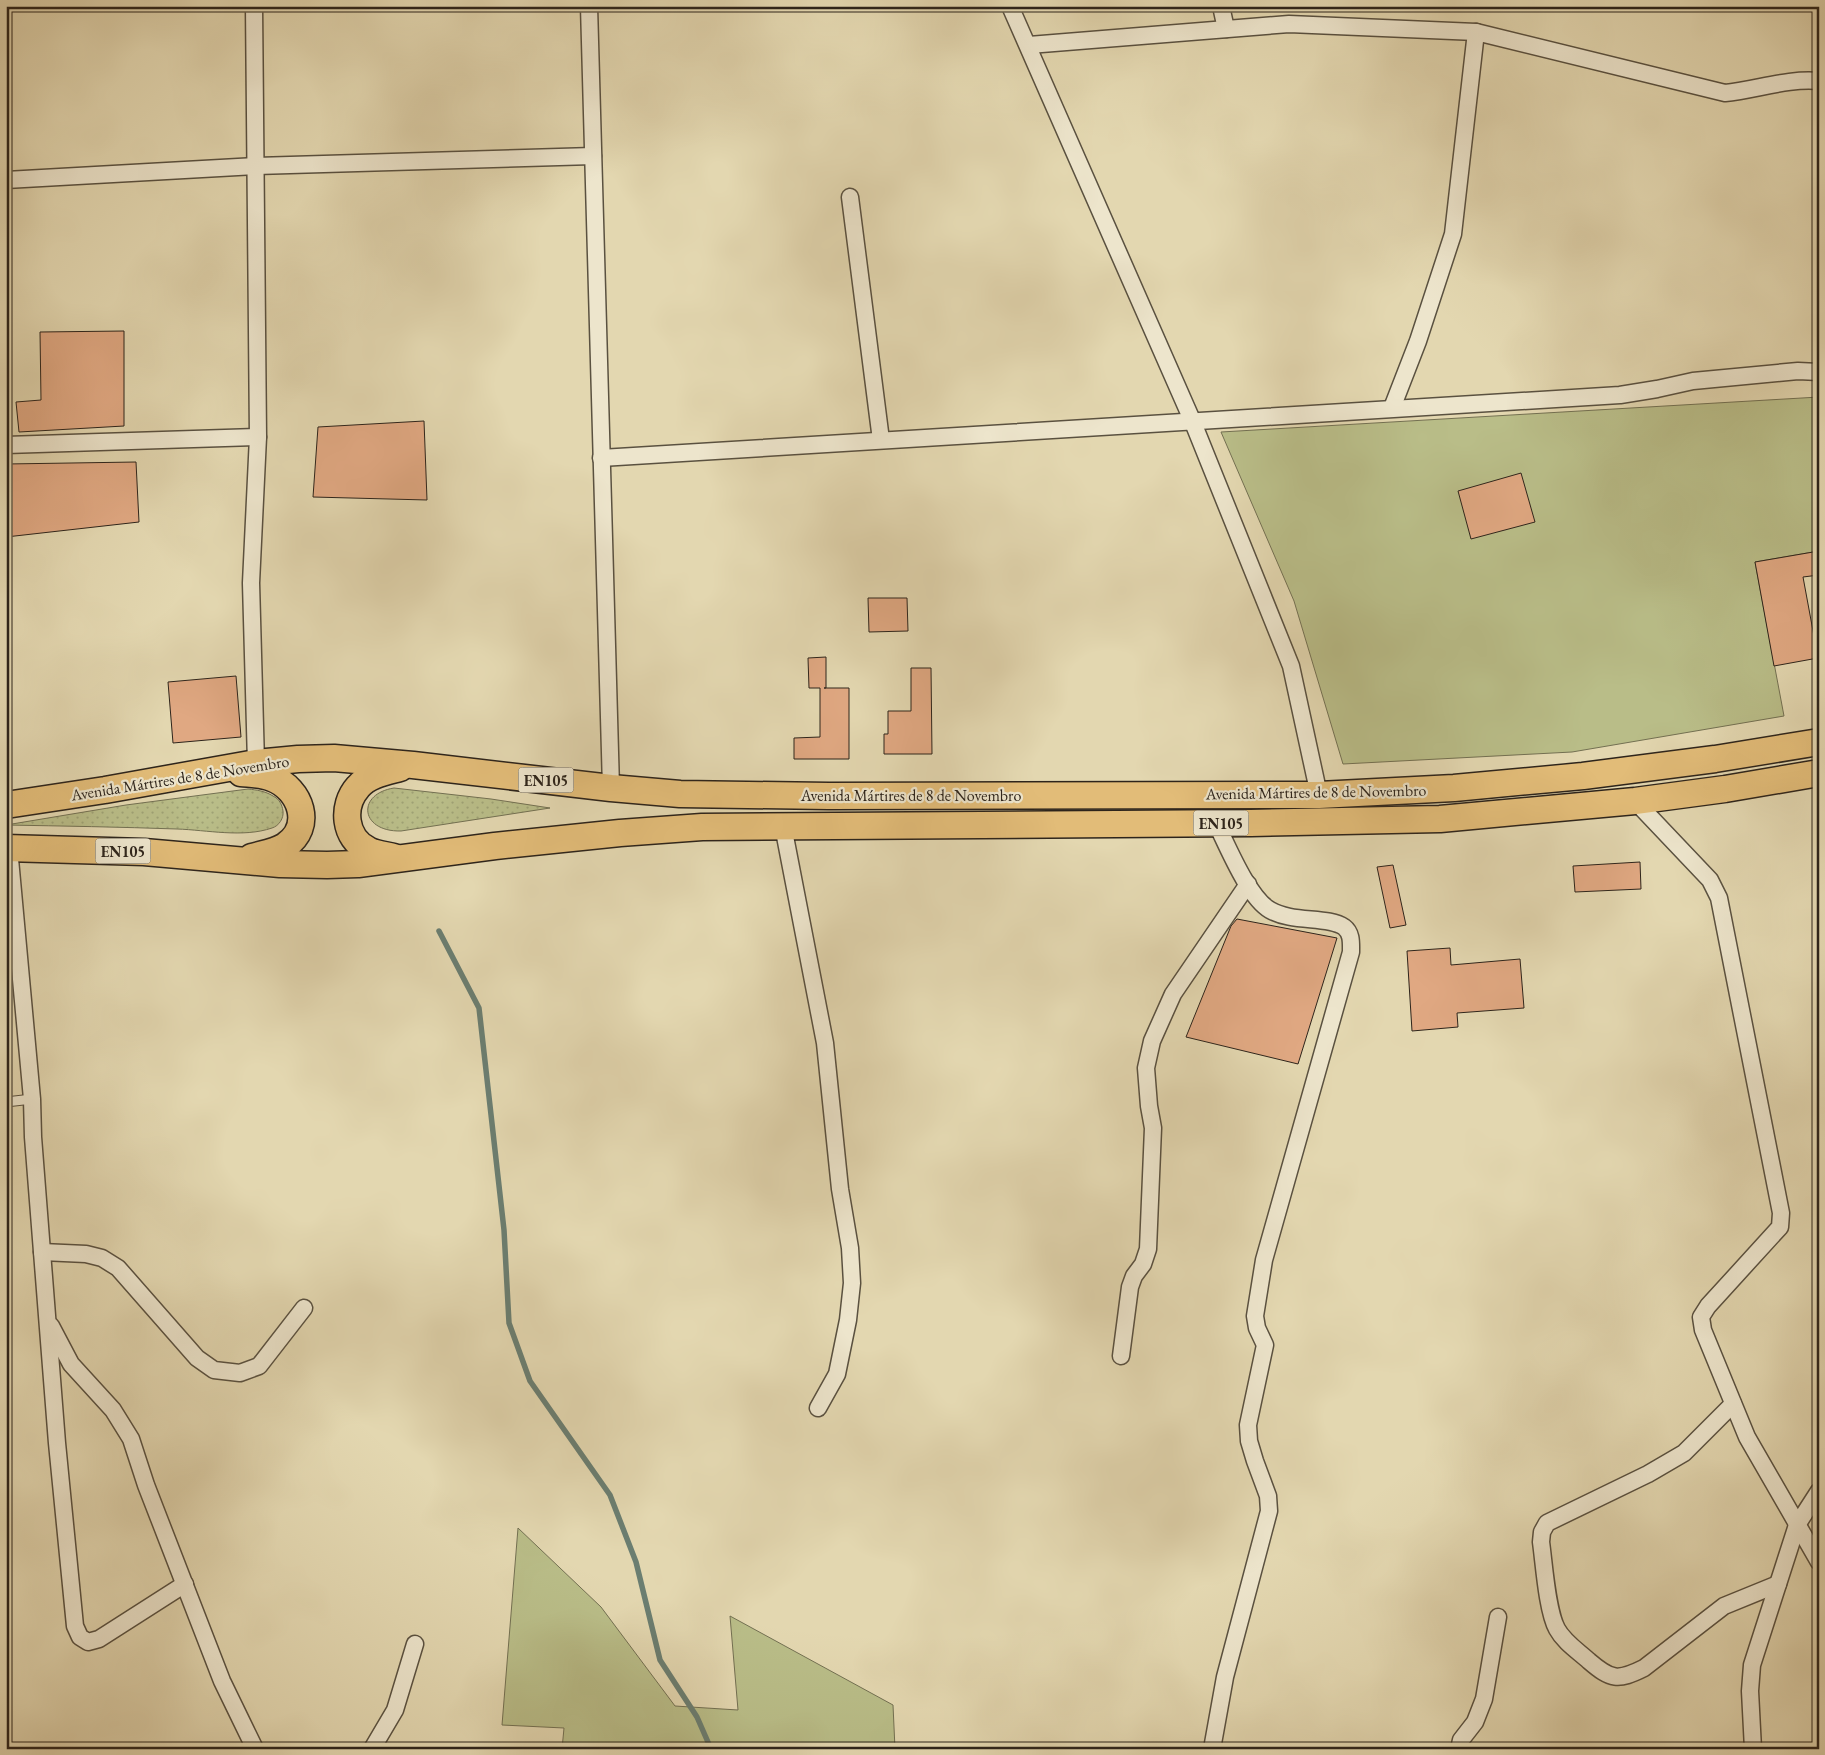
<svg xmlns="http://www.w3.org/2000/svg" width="1825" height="1755" font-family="'EB Garamond',serif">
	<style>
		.grass { fill: #b9bd88; stroke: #737052 }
		.park { fill: url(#park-dots); stroke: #737052 }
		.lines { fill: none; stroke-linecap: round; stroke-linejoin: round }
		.stream { stroke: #6b7e71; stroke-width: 5.5 }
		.building { fill: #e0a882; stroke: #2d241b }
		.lane-casing { stroke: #5a5140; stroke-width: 11 }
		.street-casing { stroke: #5a5140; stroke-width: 19 }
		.primary-casing { stroke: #2d241b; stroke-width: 29 }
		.lane { stroke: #ede5cc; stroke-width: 9 }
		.street { stroke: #ede5cc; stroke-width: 16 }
		.primary { stroke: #e2bc78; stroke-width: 26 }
		.labels { text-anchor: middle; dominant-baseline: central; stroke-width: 4.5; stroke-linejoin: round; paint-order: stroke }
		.shield { fill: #ede5cc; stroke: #675e50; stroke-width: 1 }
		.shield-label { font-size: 15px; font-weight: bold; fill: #2d241b }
		.street-label { font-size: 16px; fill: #2d241b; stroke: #ede5cc }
	</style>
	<defs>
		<pattern id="park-dots" width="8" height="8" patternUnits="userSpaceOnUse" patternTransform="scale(1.25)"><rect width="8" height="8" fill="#b9bd88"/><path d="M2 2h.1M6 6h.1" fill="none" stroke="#9fa275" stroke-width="1.8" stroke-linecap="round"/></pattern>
	</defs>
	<rect width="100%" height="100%" fill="#e3d7b0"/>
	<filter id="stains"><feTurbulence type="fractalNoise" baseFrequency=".004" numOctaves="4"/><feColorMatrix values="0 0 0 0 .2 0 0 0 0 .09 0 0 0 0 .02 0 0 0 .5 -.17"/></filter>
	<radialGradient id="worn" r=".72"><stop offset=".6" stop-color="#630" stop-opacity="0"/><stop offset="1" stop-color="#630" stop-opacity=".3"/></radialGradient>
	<g class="grass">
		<polygon points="1819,397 1819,551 1755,562 1784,716 1572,752 1343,764 1294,601 1221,432"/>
		<polygon points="518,1528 601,1607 675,1706 738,1710 730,1616 893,1705 895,1749 562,1749 564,1728 502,1725"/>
	</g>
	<g class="park">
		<path d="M394,788L491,799L550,808L401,831C360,832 356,794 394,788Z"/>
		<path d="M248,789C257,790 265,791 273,796C279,799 282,804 283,811C284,818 279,826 272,828C243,838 207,830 177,829C120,827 63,826 6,825L126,805Z"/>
	</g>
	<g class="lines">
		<polyline class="stream" points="439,931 479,1008 504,1230 509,1323 530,1381 610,1495 636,1562 660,1660 697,1717 711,1749"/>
	</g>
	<g class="building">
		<polygon points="124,331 124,426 19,432 16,402 41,400 40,332"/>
		<polygon points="424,421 427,500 313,497 318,427"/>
		<polygon points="136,462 139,522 6,537 6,464"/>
		<polygon points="1521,473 1535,522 1471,539 1458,491"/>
		<polygon points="1819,551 1819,575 1803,577 1818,658 1774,666 1755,562"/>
		<polygon points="868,598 907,598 908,631 869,632"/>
		<polygon points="826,657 826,688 824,688 849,688 849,759 794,759 794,738 820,737 820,688 809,688 808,658"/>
		<polygon points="911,668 931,668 932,754 884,754 884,734 888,734 888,711 911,711"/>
		<polygon points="236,676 241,737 173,743 168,682"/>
		<polygon points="1640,862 1641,889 1575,892 1573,866"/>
		<polygon points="1393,865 1406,925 1390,928 1377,867"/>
		<polygon points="1237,919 1337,938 1298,1064 1186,1037 1231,926"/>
		<polygon points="1450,948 1451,965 1520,959 1524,1008 1457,1013 1458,1027 1412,1031 1407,951"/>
	</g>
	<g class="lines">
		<g class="lane-casing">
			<polyline id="lane" points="6,1102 32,1099"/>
		</g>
		<g class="street-casing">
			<g id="street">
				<polyline points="254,6 258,437 251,583 256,763"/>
				<polyline points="589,6 611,788"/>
				<polyline points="1010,6 1192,420 1291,666 1319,795"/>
				<polyline points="1221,6 1226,29"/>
				<path d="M1029,45L1289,24L1476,32L1725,93C1756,90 1788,78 1819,81"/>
				<polyline points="6,180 256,166 593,156"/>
				<polyline points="850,197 881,440"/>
				<polyline points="1392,408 1418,341 1453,234 1476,32"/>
				<polyline points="6,445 258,437"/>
				<polyline points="601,458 1620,395 1657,389 1693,381 1798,371 1819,372"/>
				<polyline points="1635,801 1710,880 1719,898 1781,1213 1780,1227 1708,1306 1701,1317 1703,1330 1747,1437 1819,1562"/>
				<polyline points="783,826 825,1043 840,1189 850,1248 852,1283 848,1320 837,1374 818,1408"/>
				<polyline points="9,848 32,1099 33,1137 57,1443 75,1626 80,1637 88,1642 99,1639 185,1584"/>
				<polyline points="42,1252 86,1254 102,1258 118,1268 197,1358 214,1370 240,1373 259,1366 304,1308"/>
				<polyline points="51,1326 71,1364 113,1410 131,1439 146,1485 222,1681 255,1749"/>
				<polyline points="1121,1356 1130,1287 1134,1276 1143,1264 1148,1249 1153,1128 1149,1106 1146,1068 1152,1041 1173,994 1248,884"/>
				<path d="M1733,1404L1684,1453L1648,1474L1547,1523L1542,1532L1541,1542C1544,1563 1547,1611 1557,1629C1564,1642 1578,1651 1589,1661C1611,1680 1618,1681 1644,1668L1724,1606L1778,1584"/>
				<polyline points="372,1749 395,1710 415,1644"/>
				<path d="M1212,1749L1225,1677L1269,1511L1268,1496L1255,1461L1249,1441L1248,1425L1265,1345L1257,1328L1255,1316L1264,1260L1351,952C1351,943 1352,933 1344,927C1328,916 1292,923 1270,910C1248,897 1228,847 1216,823"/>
				<polyline points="1459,1749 1461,1740 1475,1722 1484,1699 1498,1617"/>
				<polyline points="1753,1749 1750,1691 1752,1665 1797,1525 1819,1491"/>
			</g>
		</g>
		<g class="primary-casing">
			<g id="primary">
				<path d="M241,773C251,774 263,774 272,778C301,789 314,827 285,846C276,852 262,854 252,857"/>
				<polyline points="6,805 105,790 256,763 298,759 334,758 413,765 611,788 680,794 829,796 1319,795 1454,788 1583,776 1715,759 1819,742"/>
				<polyline points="6,848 144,852 280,864 327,865 358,864 495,846 620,833 702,827 1251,823 1440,819 1635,801 1725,789 1819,773"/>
				<path d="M394,857C386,855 375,854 368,850C344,838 341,806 358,787C368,775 385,772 400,768"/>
			</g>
		</g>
		<use href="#lane" class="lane"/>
		<use href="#street" class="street"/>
		<use href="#primary" class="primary"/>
	</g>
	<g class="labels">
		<g class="shield">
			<rect x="518.5" y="767.5" width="55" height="25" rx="4"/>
			<rect x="1193.5" y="810.5" width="55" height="25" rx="4"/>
			<rect x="95.5" y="838.5" width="55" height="25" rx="4"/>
		</g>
		<g class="shield-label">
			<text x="546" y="780">EN105</text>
			<text x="1221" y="823">EN105</text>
			<text x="123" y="851">EN105</text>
		</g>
		<g class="street-label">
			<text transform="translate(180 778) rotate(-9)">Avenida Mártires de 8 de Novembro</text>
			<text transform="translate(1316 792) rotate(-1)">Avenida Mártires de 8 de Novembro</text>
			<text x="911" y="795">Avenida Mártires de 8 de Novembro</text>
		</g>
	</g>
	<rect width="1825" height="1755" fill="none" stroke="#e3d7b0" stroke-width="25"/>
	<rect x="8" y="8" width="1810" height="1740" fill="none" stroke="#2d241b" stroke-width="2.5"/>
	<rect x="12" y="12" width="1800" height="1730" fill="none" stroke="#2d241b"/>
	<rect width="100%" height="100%" filter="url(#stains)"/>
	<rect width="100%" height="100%" fill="url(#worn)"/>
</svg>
